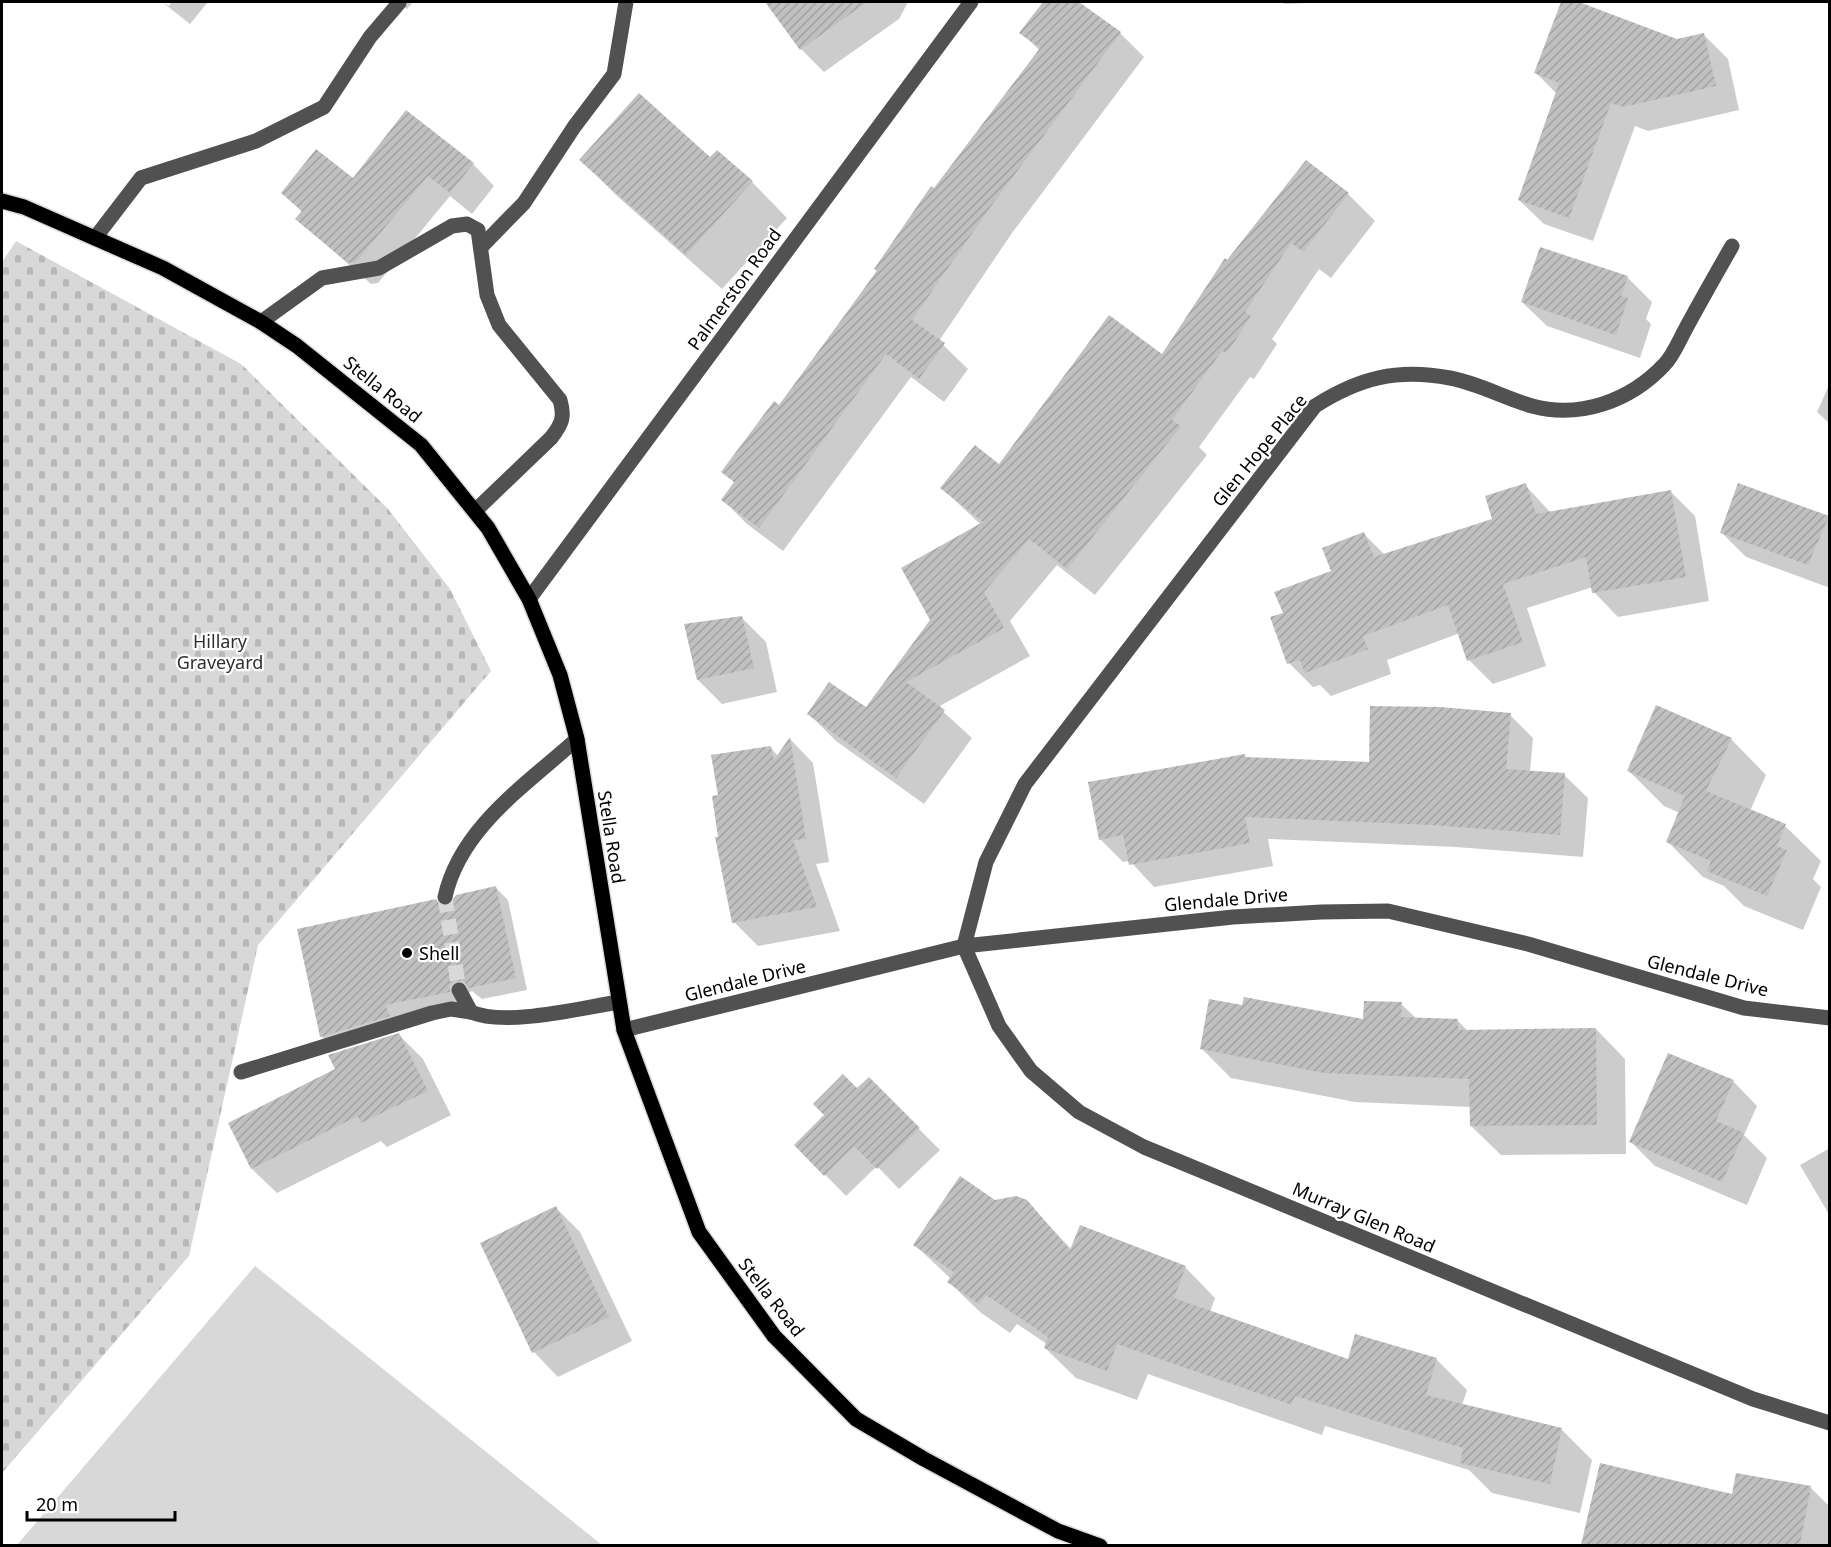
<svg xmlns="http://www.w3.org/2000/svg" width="1831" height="1547" font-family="'Noto Sans',sans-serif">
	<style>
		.cemetery { fill: url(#cemetery-stones) }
		.pitch { fill: #d8d8d8 }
		.shadow { fill: #0003 }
		.building { fill: url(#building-hatch) }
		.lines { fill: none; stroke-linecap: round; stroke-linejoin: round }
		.minor-tunnel { stroke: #d9d9d9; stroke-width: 15; stroke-dasharray: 15 8; stroke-linecap: butt }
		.major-casing { stroke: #dbdbdb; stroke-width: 18 }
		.minor { stroke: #515151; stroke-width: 15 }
		.major { stroke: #000; stroke-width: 15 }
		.poi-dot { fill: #000; stroke: #fff; stroke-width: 2 }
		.labels { text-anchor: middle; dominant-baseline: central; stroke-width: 4.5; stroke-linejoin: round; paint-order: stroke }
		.street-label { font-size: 18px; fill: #000; stroke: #fff }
		.park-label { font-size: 18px; fill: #2f2f2f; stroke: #fff }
		.poi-label { font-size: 18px; fill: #000; stroke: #fff; text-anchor: start }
	</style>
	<defs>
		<pattern id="cemetery-stones" width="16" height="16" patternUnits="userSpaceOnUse" patternTransform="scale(1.5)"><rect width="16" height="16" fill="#d8d8d8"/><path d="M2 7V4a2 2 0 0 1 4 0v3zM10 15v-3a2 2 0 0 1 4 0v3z" fill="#b8b8b8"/></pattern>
		<pattern id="building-hatch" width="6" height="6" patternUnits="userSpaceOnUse" patternTransform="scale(1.5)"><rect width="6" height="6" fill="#c0c0c0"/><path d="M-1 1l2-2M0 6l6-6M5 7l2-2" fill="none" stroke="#a3a3a3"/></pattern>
	</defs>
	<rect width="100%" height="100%" fill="#fff"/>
	<polygon class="cemetery" points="16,241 241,364 388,509 450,589 491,671 258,945 189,1256 2,1473 2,262"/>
	<polygon class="pitch" points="255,1266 602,1545 17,1545"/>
	<g class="shadow">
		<polygon points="162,2 169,6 171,4 168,2 208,2 190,24"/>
		<polygon points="398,2 413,2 407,9"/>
		<polygon points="767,2 908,2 899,19 824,72 801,49"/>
		<polygon points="1045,2 1056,2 1075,16 1120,33 1144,57 1012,233 939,341 968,369 944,402 911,377 783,551 747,524 723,500 735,483 723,471 780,407 934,190 1039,50 1021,32"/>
		<polygon points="1282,2 1332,2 1285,4"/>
		<polygon points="1704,35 1728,59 1739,110 1648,131 1635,126 1593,241 1544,224 1519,200 1557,94 1536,73"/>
		<polygon points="710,159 752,182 787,218 722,289 616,195 581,160"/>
		<polygon points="1307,162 1348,194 1375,221 1331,278 1319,269 1272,339 1277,344 1254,379 1250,377 1199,447 1207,455 1095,595 1057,565 1010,621 1030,656 938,707 972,738 924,804 836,741 808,713 866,709 932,620 981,525 942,488 999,466 1163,356 1227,262"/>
		<polygon points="473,164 494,186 472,214 450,196 378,283 371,284 297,219 303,213 283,193"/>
		<polygon points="1627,277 1652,302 1646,319 1651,324 1640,358 1547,326 1522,302"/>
		<polygon points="1830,383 1830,424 1817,412"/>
		<polygon points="1525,485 1551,513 1671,492 1695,516 1709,601 1618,617 1594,592 1593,587 1527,608 1546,666 1493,684 1469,660 1460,633 1387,660 1391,674 1331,696 1320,685 1313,687 1289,663 1285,613 1333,572 1364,534 1385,555 1494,520"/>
		<polygon points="1829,517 1830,588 1746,557 1722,533"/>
		<polygon points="742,618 766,642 777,692 722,704 698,680"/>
		<polygon points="1510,715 1533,738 1530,772 1564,775 1588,798 1583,857 1456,847 1268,839 1273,866 1154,887 1130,861 1123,862 1100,839 1244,755 1248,759 1371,763"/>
		<polygon points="790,739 813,763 829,862 816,864 840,931 758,946 734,922 720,838 720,796 770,747 778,756"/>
		<polygon points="1731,739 1766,775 1750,811 1785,826 1821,861 1813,879 1821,887 1803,930 1744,906 1724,886 1703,877 1668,842 1680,813 1664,806 1628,770"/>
		<polygon points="496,888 508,900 527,990 482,999 472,991 463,996 461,1003 333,1049 322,1037 299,930 448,908"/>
		<polygon points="1401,1004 1417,1019 1458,1021 1468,1031 1596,1029 1625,1059 1626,1154 1501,1155 1471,1126 1471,1107 1355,1102 1231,1078 1201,1048 1243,1007 1365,1021"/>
		<polygon points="399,1035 423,1059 451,1115 387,1147 381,1141 277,1193 252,1169 230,1123 337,1070"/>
		<polygon points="869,1079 940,1150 899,1189 877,1166 846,1196 796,1145"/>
		<polygon points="1733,1081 1757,1106 1744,1135 1767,1158 1747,1205 1655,1166 1631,1142"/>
		<polygon points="1830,1148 1830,1216 1800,1165"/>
		<polygon points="994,1201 1026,1201 1072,1250 1185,1267 1215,1298 1210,1312 1349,1360 1436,1359 1467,1390 1462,1405 1562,1430 1592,1460 1580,1513 1492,1493 1469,1470 1325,1426 1322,1435 1148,1374 1137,1400 1076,1378 1045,1348 1047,1344 1017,1324 1010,1333 980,1312 949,1282 951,1279 915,1245"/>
		<polygon points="556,1208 580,1232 632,1341 558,1377 534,1352 482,1243"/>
		<polygon points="1601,1464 1733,1496 1811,1488 1830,1507 1830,1546 1583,1546"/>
	</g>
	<g class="building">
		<polygon points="765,2 867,2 800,50"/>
		<polygon points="1043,2 1079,2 1121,32 989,209 912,320 945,343 919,379 886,354 759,528 721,500 734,482 721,472 774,401 779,405 877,271 874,269 931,186 934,188 1040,48 1019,33"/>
		<polygon points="1561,2 1579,2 1677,39 1704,33 1716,86 1623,107 1611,103 1569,218 1518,200 1559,83 1534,73"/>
		<polygon points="639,93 710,157 717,150 753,181 686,255 579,160"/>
		<polygon points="406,110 474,163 450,193 428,176 356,262 348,263 295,219 302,211 281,193 316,149 353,178"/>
		<polygon points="1306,160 1349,193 1303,252 1291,243 1245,312 1251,316 1227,353 1222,351 1172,420 1181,426 1067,569 1029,539 984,592 1004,628 906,682 945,710 896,778 807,714 829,682 866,707 930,620 901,568 983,522 940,488 975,445 999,464 1109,315 1162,354 1225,258 1227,260"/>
		<polygon points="1540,247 1628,276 1621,296 1628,298 1616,335 1521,302"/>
		<polygon points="1526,483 1536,514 1671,490 1686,577 1592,593 1586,557 1503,584 1523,642 1467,661 1448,605 1363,636 1368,649 1305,673 1300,660 1287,664 1270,617 1283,613 1274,592 1331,571 1322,548 1364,532 1374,557 1492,519 1485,496"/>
		<polygon points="1738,483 1829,516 1808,565 1720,533"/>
		<polygon points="742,616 754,668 697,680 684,624"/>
		<polygon points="1656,705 1732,738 1706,791 1786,824 1777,846 1787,850 1767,896 1707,871 1711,861 1666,842 1685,796 1627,771"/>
		<polygon points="1370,706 1440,707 1511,713 1506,769 1565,773 1560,835 1432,825 1245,817 1250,843 1129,865 1123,835 1099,840 1088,782 1245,754 1245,757 1369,762"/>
		<polygon points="790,737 806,839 793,840 817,907 732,923 715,837 718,837 712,796 718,795 711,755 771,746 774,760"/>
		<polygon points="496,886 516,978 469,988 464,981 455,981 450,985 450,992 385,1005 390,1016 320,1037 297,929 436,899 441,906 448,906 456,895"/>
		<polygon points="1244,997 1363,1019 1364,1001 1402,1002 1401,1017 1458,1019 1458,1030 1596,1028 1597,1125 1470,1126 1469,1079 1324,1073 1200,1049 1209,999 1242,1005"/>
		<polygon points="399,1033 428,1091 361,1123 358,1116 251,1169 228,1123 335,1069 328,1055"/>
		<polygon points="1668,1053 1734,1080 1716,1121 1744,1133 1722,1182 1629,1142"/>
		<polygon points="843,1074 857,1088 869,1077 920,1128 877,1169 854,1146 824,1176 794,1145 824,1115 813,1104"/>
		<polygon points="960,1176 995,1200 1016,1196 1027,1200 1070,1250 1080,1225 1186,1266 1174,1298 1348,1359 1355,1334 1437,1358 1426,1395 1562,1428 1550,1484 1460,1463 1463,1448 1295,1396 1292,1405 1117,1344 1107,1371 1044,1348 1048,1337 986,1295 979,1304 947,1282 954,1272 913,1245"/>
		<polygon points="556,1206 609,1317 532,1353 480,1243"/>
		<polygon points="1600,1463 1732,1494 1736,1473 1811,1486 1800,1545 1581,1545"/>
	</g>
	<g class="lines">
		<polyline class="minor-tunnel" points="445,897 459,990"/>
		<g class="major-casing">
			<polyline id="major" points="2,201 24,207 163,268 261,322 297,346 421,445 488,528 529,599 560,675 577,739 624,1030 699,1232 774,1336 856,1419 924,1459 1058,1531 1100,1546"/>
		</g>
		<g class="minor">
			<polyline points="95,238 141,178 256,141 324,107 370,37 399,3"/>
			<polyline points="482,246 524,203 574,127 614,74 626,2"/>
			<path d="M1732,246C1716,274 1700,302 1685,330C1679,341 1673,356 1664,365C1630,401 1580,419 1532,406C1504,398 1478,383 1450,378C1397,368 1359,378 1315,406L1025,784L986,862L964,946L999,1026L1031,1071L1079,1112L1144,1147L1753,1399L1830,1423"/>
			<path d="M261,322L322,278L379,268L452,226L467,224L478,230L487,295L499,325L560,400C565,417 562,424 551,438L475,511"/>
			<polyline points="529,599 971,2"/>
			<path d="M445,897C460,828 527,784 577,739"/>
			<path d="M459,990L471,1012C505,1027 580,1008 619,1002"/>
			<polyline points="624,1030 964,946 1233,917 1321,912 1388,911 1528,944 1744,1008 1830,1018"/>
			<polyline points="241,1072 432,1013 451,1009 471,1012"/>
		</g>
		<use href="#major" class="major"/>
	</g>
	<circle class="poi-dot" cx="407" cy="953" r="6"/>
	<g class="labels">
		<g class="street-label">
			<text transform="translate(734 289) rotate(-54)">Palmerston Road</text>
			<text transform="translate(383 389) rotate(39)">Stella Road</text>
			<text transform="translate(1259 450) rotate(-51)">Glen Hope Place</text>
			<text transform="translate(612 837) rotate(81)">Stella Road</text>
			<text transform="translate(1226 899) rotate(-5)">Glendale Drive</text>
			<text transform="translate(1708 975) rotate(14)">Glendale Drive</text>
			<text transform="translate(745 980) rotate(-14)">Glendale Drive</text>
			<text transform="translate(1364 1217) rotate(23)">Murray Glen Road</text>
			<text transform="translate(772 1297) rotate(52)">Stella Road</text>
		</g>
		<g class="park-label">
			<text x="220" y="641">Hillary<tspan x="220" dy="21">Graveyard</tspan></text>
		</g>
		<g class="poi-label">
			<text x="419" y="953">Shell</text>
		</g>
	</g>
	<rect width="1831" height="1547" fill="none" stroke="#000000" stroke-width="6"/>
	<path d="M27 1511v9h148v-9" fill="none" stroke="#000000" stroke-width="3"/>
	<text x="36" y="1511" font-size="18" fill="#000000" stroke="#ffffff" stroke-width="4.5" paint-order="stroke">20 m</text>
</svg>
